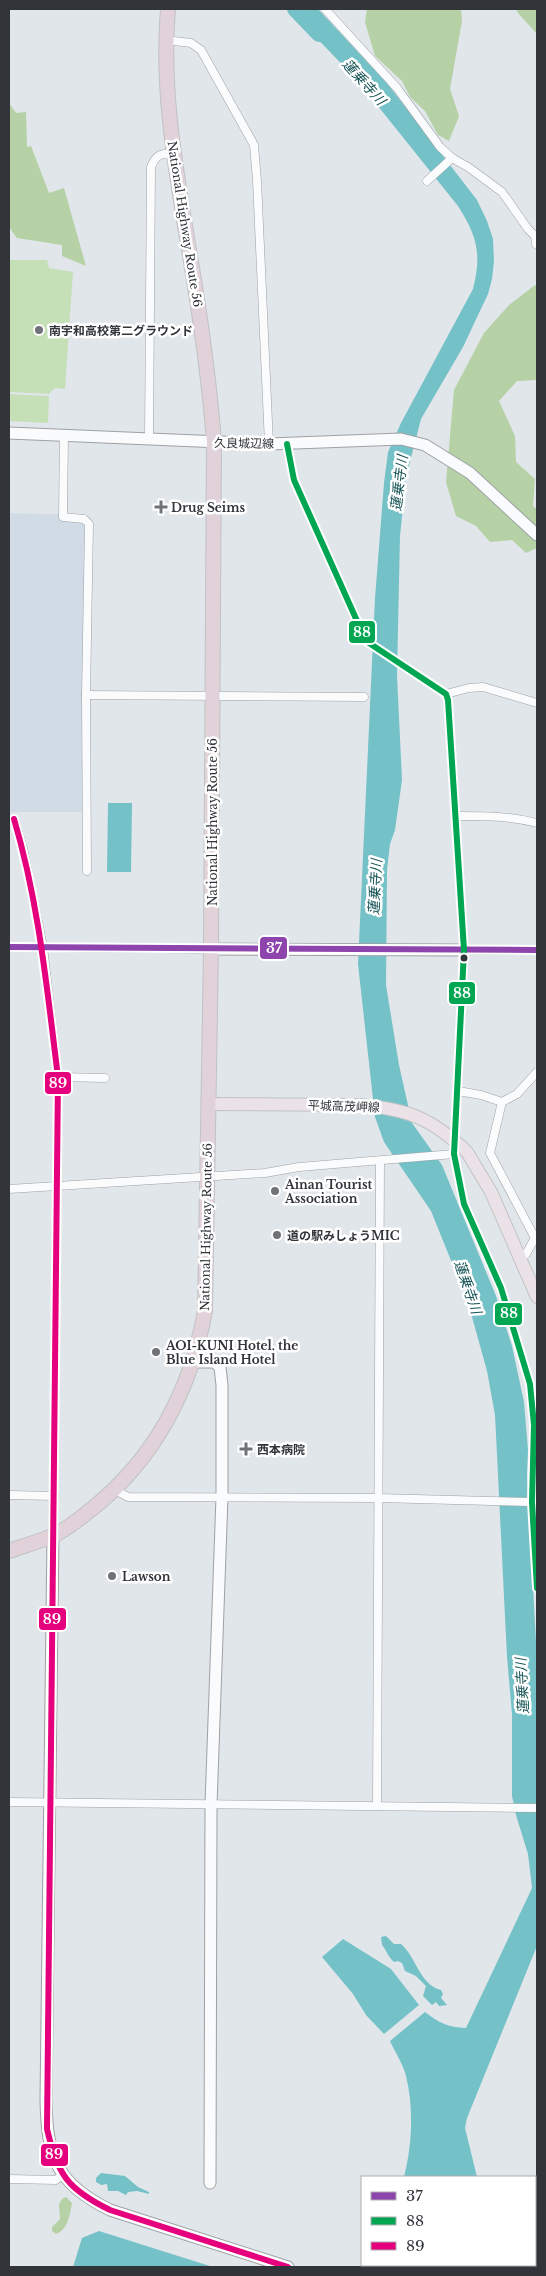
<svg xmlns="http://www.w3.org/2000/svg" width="546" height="2276" font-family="'Libre Baskerville','Noto Sans JP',serif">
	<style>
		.built { fill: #d1dbe6 }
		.green { fill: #c5dfb7 }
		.forest { fill: #b5d1a5 }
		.water { fill: #74c2c7 }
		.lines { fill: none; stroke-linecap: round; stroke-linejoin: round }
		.river { stroke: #74c2c7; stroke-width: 16 }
		.street-casing { stroke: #9da1a5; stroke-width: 9 }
		.secondary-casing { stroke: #9da1a5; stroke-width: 13 }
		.primary-casing { stroke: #c0c2c5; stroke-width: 14 }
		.highway-casing { stroke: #c0c2c5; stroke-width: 16 }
		.street { stroke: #fafbfc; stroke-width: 8 }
		.secondary { stroke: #fafbfc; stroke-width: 11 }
		.primary { stroke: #ebe2e7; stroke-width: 12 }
		.highway { stroke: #e1d2d9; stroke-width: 14 }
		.primary-bridge-casing { stroke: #c0c2c5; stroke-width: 14; stroke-linecap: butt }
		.primary-bridge { stroke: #ebe2e7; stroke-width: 12 }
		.bus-1-casing { stroke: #fff; stroke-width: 10 }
		.bus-2-casing { stroke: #fff; stroke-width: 10 }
		.bus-3-casing { stroke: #fff; stroke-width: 10 }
		.bus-1 { stroke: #8e44ad; stroke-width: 6 }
		.bus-2 { stroke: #00a651; stroke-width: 6 }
		.bus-3 { stroke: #e5007d; stroke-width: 6 }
		.poi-dot { fill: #6f7277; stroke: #fff; stroke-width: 2 }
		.bus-dot { fill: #313439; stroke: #fff; stroke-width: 2 }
		.labels { text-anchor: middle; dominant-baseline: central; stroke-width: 5; stroke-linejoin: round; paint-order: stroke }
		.street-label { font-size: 12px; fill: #313439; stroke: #fff }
		.poi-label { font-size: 12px; font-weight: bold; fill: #313439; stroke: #fff; text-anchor: start }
		.water-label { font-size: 14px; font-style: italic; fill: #165456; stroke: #fff }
		.line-badge { stroke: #fff; stroke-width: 2 }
		.badge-label { font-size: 14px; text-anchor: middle; font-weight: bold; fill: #fff }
	</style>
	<rect width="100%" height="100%" fill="#e1e6eb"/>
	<polygon class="built" points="9,513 84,515 87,521 83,812 9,812"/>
	<g class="green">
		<polygon points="9,260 47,260 49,268 73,272 65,389 55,388 49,394 9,392"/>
		<polygon points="9,394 49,396 48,423 9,421"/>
	</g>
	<g class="forest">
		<polygon points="367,9 461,9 462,21 450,89 459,116 449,141 438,135 425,111 410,97 402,81 375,56 365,22"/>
		<polygon points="516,9 537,9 537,34 518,13"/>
		<polygon points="9,103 16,113 26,112 27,147 31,146 49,193 64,188 86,266 62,256 62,245 17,238 9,227"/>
		<polygon points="535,285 537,287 537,380 517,381 499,401 515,436 516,462 535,479 533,506 537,509 537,548 526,553 512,540 490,542 476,526 456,516 446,482 454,390 484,333 509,305"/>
		<path d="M66,2197L72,2203C70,2214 68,2230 56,2234L52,2231V2227L60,2219L59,2204L62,2199Z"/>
	</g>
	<g class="water">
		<path d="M302,9H318L386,82L477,200L487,221L493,239L494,261L492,279L488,294L463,347L421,419L406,477L400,536L397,675L402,780L395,830L390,844L387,870L386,985L399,1065L412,1123L442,1165L496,1296L512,1346L524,1402L528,1450L527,1475L537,1660V1946L467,2118L465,2128L477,2177H404C412,2146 414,2108 406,2076C403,2064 395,2052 390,2041L425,2012C439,2023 448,2027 466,2028L532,1888L528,1854L516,1815L512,1796V1714L507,1657L495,1415L487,1371L469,1306L448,1253L431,1211L384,1142L375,1117L358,964L375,598L384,483L388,452L401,423L473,289C482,254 477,236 458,206L357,80L306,27Z"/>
		<polygon points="108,803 132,803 131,872 107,872"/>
		<path d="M386,1936L394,1944H401C417,1958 419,1984 441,1990L443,1994L441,1998L447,2005L439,2006L436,2002L432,2005L423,1996L426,1986L416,1976L405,1971L402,1963L398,1961L394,1962C388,1957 387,1951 382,1945L381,1937Z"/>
		<polygon points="343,1939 391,1969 419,2005 384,2034 366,2015 353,1994 322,1957"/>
		<polygon points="101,2173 125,2176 138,2187 149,2192 149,2194 137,2191 128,2192 126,2195 118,2191 108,2191 107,2184 101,2185 96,2182 96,2178"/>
		<polygon points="99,2231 213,2267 73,2267 82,2238"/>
		<rect x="380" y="2265" width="116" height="2"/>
	</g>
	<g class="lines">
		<polyline class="river" points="295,9 319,34"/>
		<g class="street-casing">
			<g id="street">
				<polyline points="325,9 397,88 440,147 452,158 468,167 502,192 528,229 535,236 536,244"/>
				<polyline points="165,40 191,43 201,50 254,145 257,181 269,444"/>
				<polyline points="427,181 452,158"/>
				<polyline points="64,435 63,517 84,519 89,524 86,695 87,871"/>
				<path d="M149,439L151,167C156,154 161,154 173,153"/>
				<polyline points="287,444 294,480 366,641 446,694 448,700 464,950 454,1154 464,1204 501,1288 530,1384 534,1425 532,1502 537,1588"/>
				<polyline points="446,694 469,688 483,687 537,703"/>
				<polyline points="86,695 364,697"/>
				<path d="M457,816C485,816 511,816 537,823"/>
				<polyline points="14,819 23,848 43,947 58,1077 53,1536"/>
				<polyline points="9,947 211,949"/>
				<polyline points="464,950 537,950"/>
				<polyline points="58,1077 105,1078"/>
				<polyline points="458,1091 481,1095 502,1102 517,1094 537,1072"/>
				<polyline points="502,1102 490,1153 535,1238 526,1254"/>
				<polyline points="9,1189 265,1173 299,1167 454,1154"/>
				<polyline points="115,1490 128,1497 378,1498 532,1502"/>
				<polyline points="9,1495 54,1496"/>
				<polyline points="9,1802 537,1808"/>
				<polyline points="377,1806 380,1161"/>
				<polyline points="9,2179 56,2180 62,2175"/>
			</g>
		</g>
		<g class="secondary-casing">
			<g id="secondary">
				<polyline points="9,433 269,444 401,439 425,445 470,473 537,535"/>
				<polyline points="211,949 464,950"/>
				<polyline points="193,1362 214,1362 220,1367 222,1385 222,1497 211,1805 210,2183"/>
				<path d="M53,1536L46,2100C47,2158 57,2184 110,2210L288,2267"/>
			</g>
		</g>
		<g class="primary-casing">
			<g id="primary">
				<polyline points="208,1104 359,1105"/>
				<polyline points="467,1152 491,1192 537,1297"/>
			</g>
		</g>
		<g class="highway-casing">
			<path id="highway" d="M9,1551C23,1546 38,1542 52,1536C67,1530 80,1518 93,1508C155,1458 191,1389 205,1311L211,949L214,442C209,377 200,314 189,250C176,170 161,91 168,9"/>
		</g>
		<use href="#street" class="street"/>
		<use href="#secondary" class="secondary"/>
		<use href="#primary" class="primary"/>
		<use href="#highway" class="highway"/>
		<g class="primary-bridge-casing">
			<path id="primary-bridge" d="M359,1105C408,1109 431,1118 467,1152"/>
		</g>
		<use href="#primary-bridge" class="primary-bridge"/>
		<g class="bus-1-casing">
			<polyline id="bus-1" points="10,947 537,950"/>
		</g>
		<g class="bus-2-casing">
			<polyline id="bus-2" points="287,444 294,480 366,641 446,694 448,700 464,950 454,1154 464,1204 501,1288 530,1384 534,1425 532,1502 537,1588"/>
		</g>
		<g class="bus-3-casing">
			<path id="bus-3" d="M14,819C39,903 47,990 58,1077L47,2129C58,2175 67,2189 110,2210L288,2267"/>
		</g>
		<use href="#bus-1" class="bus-1"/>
		<use href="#bus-2" class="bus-2"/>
		<use href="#bus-3" class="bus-3"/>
	</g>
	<g class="poi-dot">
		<circle cx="39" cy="330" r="5"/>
		<path d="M158.5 499.5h5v5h5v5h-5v5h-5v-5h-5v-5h5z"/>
		<circle cx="275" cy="1191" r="5"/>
		<circle cx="277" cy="1235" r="5"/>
		<circle cx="156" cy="1352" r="5"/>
		<path d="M243.5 1441.5h5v5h5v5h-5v5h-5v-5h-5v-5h5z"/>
		<circle cx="112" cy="1576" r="5"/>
	</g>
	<circle class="bus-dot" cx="464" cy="958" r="4.5"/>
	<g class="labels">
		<g class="street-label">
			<text transform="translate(185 224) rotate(81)">National Highway Route 56</text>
			<text transform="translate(244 443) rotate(1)">久良城辺線</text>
			<text transform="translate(212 822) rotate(-90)">National Highway Route 56</text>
			<text transform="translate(344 1106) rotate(2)">平城高茂岬線</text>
			<text transform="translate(206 1227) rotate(-89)">National Highway Route 56</text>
		</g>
		<g class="poi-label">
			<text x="49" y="330">南宇和高校第二グラウンド</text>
			<text x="171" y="507">Drug Seims</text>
			<text x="285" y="1184">Ainan Tourist<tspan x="285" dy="14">Association</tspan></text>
			<text x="287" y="1235">道の駅みしょうMIC</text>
			<text x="166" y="1345">AOI-KUNI Hotel, the<tspan x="166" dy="14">Blue Island Hotel</tspan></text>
			<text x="257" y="1449">西本病院</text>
			<text x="122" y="1576">Lawson</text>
		</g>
		<g class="water-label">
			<text transform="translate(364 82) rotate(48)">蓮乗寺川</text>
			<text transform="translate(399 483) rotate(-83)">蓮乗寺川</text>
			<text transform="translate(375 887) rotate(-87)">蓮乗寺川</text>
			<text transform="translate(468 1287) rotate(71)">蓮乗寺川</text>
			<text transform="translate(522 1686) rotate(-93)">蓮乗寺川</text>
		</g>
	</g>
	<g class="line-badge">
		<rect x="348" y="620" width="28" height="24" rx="5" fill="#00a651"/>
		<rect x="259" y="936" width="29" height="24" rx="5" fill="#8e44ad"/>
		<rect x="448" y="981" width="28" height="24" rx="5" fill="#00a651"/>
		<rect x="44" y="1071" width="28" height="24" rx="5" fill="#e5007d"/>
		<rect x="494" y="1302" width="29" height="24" rx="5" fill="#00a651"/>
		<rect x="38" y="1607" width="29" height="24" rx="5" fill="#e5007d"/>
		<rect x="40" y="2143" width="29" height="24" rx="5" fill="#e5007d"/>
	</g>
	<g class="badge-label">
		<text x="362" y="637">88</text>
		<text x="274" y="953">37</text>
		<text x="462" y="998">88</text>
		<text x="58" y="1088">89</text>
		<text x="509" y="1318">88</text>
		<text x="52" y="1624">89</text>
		<text x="54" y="2159">89</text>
	</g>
	<rect width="546" height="2276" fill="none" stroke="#313439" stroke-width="20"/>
	<rect x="361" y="2176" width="175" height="90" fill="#ffffff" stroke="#adaeb0"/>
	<rect x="371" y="2192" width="25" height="8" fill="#8e44ad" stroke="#adaeb0"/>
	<text x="406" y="2201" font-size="15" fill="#313439">37</text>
	<rect x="371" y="2217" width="25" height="8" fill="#00a651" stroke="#adaeb0"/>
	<text x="406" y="2226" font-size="15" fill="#313439">88</text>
	<rect x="371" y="2242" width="25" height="8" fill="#e5007d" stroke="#adaeb0"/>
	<text x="406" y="2251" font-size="15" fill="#313439">89</text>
</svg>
